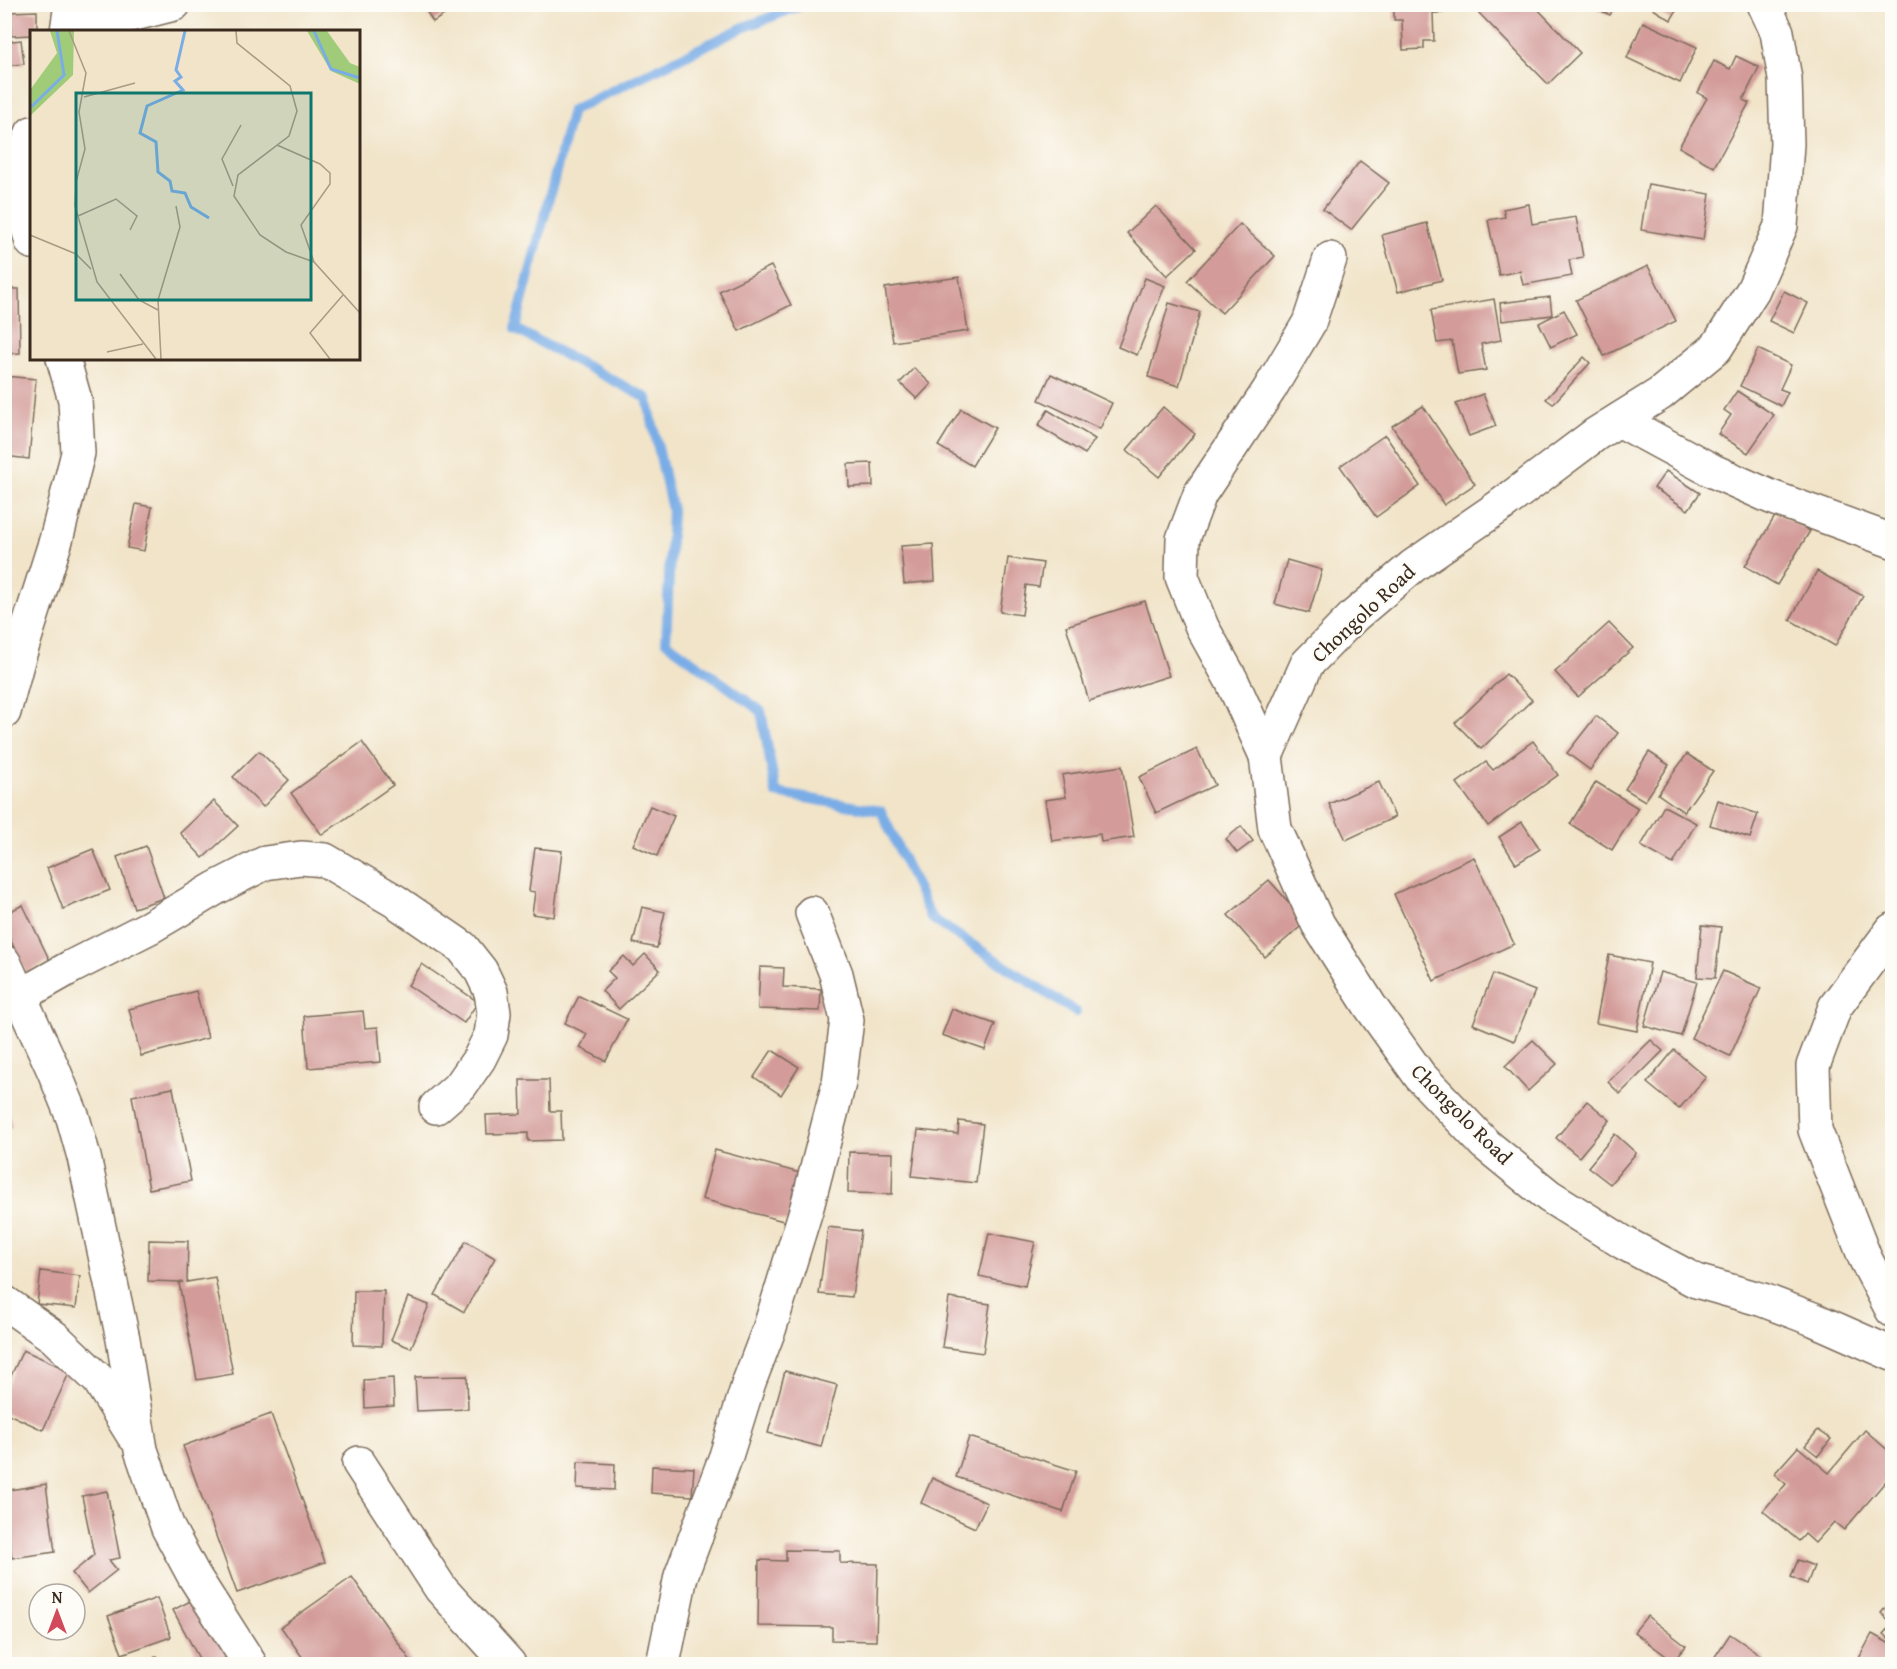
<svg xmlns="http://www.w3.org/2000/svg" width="1897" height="1669" font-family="'Gentium Book Plus',serif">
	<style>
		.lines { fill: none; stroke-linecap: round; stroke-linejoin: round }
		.stream { stroke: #7aade6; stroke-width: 10 }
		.building { fill: #d39c9a }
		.minor-casing { stroke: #7b6b5a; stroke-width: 36 }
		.minor { stroke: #fff; stroke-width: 33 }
		.labels { text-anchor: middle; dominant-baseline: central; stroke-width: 5; stroke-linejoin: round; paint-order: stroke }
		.street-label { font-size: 21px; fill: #3b2a1e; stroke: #fdfcf7 }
		.inset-river { fill: none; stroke: #7aade6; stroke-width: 3 }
		.inset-road { fill: none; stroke: #a89a85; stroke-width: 1.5 }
		.view { fill: #0f766e; fill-opacity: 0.15; stroke: #0f766e; stroke-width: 3 }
		.inset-edge { fill: none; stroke: #3b2a1e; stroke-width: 3 }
	</style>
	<rect width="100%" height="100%" fill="#fdfcf7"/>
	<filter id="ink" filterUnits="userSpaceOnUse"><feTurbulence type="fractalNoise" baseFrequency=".0167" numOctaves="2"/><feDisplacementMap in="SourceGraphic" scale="12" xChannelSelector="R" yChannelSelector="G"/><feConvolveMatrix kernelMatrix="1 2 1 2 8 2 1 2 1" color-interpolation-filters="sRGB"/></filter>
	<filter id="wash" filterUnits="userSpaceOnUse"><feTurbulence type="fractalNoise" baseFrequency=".008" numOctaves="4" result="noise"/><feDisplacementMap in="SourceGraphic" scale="24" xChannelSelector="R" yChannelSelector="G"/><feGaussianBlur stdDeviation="1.35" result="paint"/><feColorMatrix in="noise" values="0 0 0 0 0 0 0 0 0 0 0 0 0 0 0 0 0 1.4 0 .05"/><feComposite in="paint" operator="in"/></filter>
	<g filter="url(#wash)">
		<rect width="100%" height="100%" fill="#f1e4c9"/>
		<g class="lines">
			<polyline class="stream" points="805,4 742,28 572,110 515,329 647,398 672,510 666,642 761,711 776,793 881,811 931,918 1076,1012"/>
		</g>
		<g id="blocks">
			<g class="building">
				<polygon points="422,4 457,4 458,6 433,22"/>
				<polygon points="1394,4 1442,4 1443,13 1433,13 1434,41 1424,41 1424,49 1403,50 1402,20 1394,20"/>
				<polygon points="1487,4 1533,4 1580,53 1548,84 1479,13"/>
				<polygon points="1656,4 1673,4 1678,8 1671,20 1653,9"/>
				<polygon points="1588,5 1615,5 1610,15"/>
				<polygon points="37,11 37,32 32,32 32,35 11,36 10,12"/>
				<polygon points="1643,22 1697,47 1680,83 1627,58"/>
				<polygon points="21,40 24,64 4,66 4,42"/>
				<polygon points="1736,56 1759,67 1743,100 1749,103 1714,167 1679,147 1707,98 1698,93 1714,61 1730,69"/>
				<polygon points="1360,161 1389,183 1351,230 1323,209"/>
				<polygon points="1648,184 1710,194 1703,240 1641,230"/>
				<polygon points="1529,204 1532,224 1576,217 1583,257 1569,260 1572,276 1523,285 1520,271 1499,275 1488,220 1505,217 1503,209"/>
				<polygon points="1156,206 1196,249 1167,276 1127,233"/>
				<polygon points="1427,223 1442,280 1398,292 1382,235"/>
				<polygon points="1240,224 1275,256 1222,313 1187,281"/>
				<polygon points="771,266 791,305 739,331 719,291"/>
				<polygon points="1648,266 1676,321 1604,356 1576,300"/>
				<polygon points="959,277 968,331 893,342 885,288"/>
				<polygon points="1145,278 1165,286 1137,355 1118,347"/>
				<polygon points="4,289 19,289 20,353 4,354"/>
				<polygon points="1784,291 1808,303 1794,333 1769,321"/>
				<polygon points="1550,297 1552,315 1502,321 1500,303"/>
				<polygon points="1494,299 1501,340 1481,344 1486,370 1458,374 1452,341 1437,343 1431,310"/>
				<polygon points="1169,303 1200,312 1179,386 1148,377"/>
				<polygon points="1564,310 1577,334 1551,347 1539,323"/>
				<polygon points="1758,349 1791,365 1780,389 1788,392 1781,406 1740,386"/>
				<polygon points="1584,357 1590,363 1553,404 1546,399"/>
				<polygon points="914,368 931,384 917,399 900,383"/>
				<polygon points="1051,374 1112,403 1100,429 1039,400"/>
				<polygon points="4,376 36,379 29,459 4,456"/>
				<polygon points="1737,391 1774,415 1748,453 1718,434 1731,415 1724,410"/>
				<polygon points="1483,394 1496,426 1469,436 1456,404"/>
				<polygon points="1423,406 1475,484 1444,505 1392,426"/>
				<polygon points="1163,407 1195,434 1159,477 1127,450"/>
				<polygon points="961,409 995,428 972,466 938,446"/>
				<polygon points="1048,410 1095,439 1085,454 1038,426"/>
				<polygon points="1385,435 1420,486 1376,517 1340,466"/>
				<polygon points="872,463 873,486 849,487 848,464"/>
				<polygon points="1666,471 1700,493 1688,510 1654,488"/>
				<polygon points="136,504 152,507 144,551 127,548"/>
				<polygon points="1777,513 1810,531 1777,585 1745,566"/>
				<polygon points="933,544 935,581 904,584 901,546"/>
				<polygon points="1008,558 1043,563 1039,587 1026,585 1022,615 1000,612"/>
				<polygon points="1287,560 1322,570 1309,613 1275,604"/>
				<polygon points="1817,571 1863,596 1835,646 1790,620"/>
				<polygon points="1145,601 1169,676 1089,701 1066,626"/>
				<polygon points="1609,623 1633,648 1578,697 1555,672"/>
				<polygon points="1506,674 1532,700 1481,749 1455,723"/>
				<polygon points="1596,716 1618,733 1590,770 1567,753"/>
				<polygon points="1533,741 1558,775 1488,826 1457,783 1486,762 1493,770"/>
				<polygon points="362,742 393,785 322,835 291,793"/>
				<polygon points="1197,749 1215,785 1156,813 1139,777"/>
				<polygon points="259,751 289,780 263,807 233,777"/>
				<polygon points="1649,752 1669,765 1645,801 1625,789"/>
				<polygon points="1687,754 1713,771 1684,812 1658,794"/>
				<polygon points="1122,766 1134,837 1101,842 1100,834 1052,841 1045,800 1066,797 1062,775"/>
				<polygon points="1379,782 1395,817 1346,840 1329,804"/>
				<polygon points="1596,782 1638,808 1612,850 1570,824"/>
				<polygon points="1718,800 1758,814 1750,838 1710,825"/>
				<polygon points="214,801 238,826 203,858 180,833"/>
				<polygon points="650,806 674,816 657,856 633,845"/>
				<polygon points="1664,806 1696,823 1673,864 1641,846"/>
				<polygon points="1522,822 1540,849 1516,864 1499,837"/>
				<polygon points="1241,826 1253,841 1237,853 1226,839"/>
				<polygon points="146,846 164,898 134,908 117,857"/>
				<polygon points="535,848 562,851 554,917 532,914 535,892 529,891"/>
				<polygon points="93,849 110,890 63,909 47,868"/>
				<polygon points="1474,857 1514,944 1434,981 1394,894"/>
				<polygon points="1269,880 1306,922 1265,957 1228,915"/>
				<polygon points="23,905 50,961 26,973 4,926 4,914"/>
				<polygon points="642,907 665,912 657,948 633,943"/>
				<polygon points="1702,925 1721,927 1715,978 1697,977"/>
				<polygon points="645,954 660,970 619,1009 602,991 615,978 608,971 624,956 633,966"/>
				<polygon points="1609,955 1650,963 1637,1031 1596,1023"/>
				<polygon points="422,964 478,1002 464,1023 408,985"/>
				<polygon points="760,967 784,968 783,987 821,989 820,1011 758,1009"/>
				<polygon points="1723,971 1761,988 1730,1056 1691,1038"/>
				<polygon points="1660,972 1697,982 1681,1036 1644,1026"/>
				<polygon points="1493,974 1535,991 1514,1041 1473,1024"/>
				<polygon points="196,991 208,1038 141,1056 129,1009"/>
				<polygon points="579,996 627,1019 606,1061 580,1048 587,1034 565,1023"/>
				<polygon points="952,1009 995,1024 985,1050 942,1035"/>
				<polygon points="363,1011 365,1028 378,1027 381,1062 308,1068 304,1016"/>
				<polygon points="1533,1040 1557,1064 1528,1091 1505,1066"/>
				<polygon points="1651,1040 1663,1051 1620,1094 1608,1082"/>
				<polygon points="772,1050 799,1067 781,1095 754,1077"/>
				<polygon points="1674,1050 1706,1077 1679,1109 1647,1083"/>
				<polygon points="520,1080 549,1080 550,1111 561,1111 562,1140 528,1141 528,1133 487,1134 486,1115 521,1114"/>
				<polygon points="173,1088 191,1181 149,1189 132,1096"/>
				<polygon points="4,1096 12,1127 4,1128"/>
				<polygon points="1587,1101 1610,1120 1579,1157 1556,1138"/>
				<polygon points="959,1121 983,1124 976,1183 912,1176 918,1130 958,1134"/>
				<polygon points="1615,1134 1636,1153 1610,1184 1588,1167"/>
				<polygon points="715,1150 800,1173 787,1222 702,1199"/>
				<polygon points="849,1152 893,1153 892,1194 848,1193"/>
				<polygon points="828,1227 861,1231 852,1297 819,1294"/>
				<polygon points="989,1233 1035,1242 1025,1286 979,1276"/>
				<polygon points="149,1240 188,1241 187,1282 215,1277 233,1374 197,1380 179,1283 183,1282 148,1281"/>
				<polygon points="466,1241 495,1258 464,1312 435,1295"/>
				<polygon points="41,1271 80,1276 76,1308 37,1304"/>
				<polygon points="354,1291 384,1291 382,1346 353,1345"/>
				<polygon points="408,1297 429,1305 411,1348 391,1340"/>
				<polygon points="949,1298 990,1304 983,1353 942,1347"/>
				<polygon points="23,1350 70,1371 43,1430 4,1412 4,1391"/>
				<polygon points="785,1371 837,1385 821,1447 768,1433"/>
				<polygon points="467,1376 468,1409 417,1411 415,1377"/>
				<polygon points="393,1378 394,1406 365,1408 364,1380"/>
				<polygon points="271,1414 325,1562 237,1593 183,1446"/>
				<polygon points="1818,1430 1831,1439 1818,1456 1805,1446"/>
				<polygon points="1865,1430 1892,1454 1892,1474 1844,1530 1834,1522 1815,1543 1805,1534 1799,1541 1763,1511 1786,1484 1774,1474 1798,1447 1829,1473"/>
				<polygon points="969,1437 1076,1471 1063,1512 956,1477"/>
				<polygon points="578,1462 615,1464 614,1490 577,1488"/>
				<polygon points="652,1466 694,1468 692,1496 651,1493"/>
				<polygon points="932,1478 987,1503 975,1528 921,1503"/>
				<polygon points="46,1484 55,1552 12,1558 4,1504 4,1491"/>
				<polygon points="107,1491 120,1558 109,1560 117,1570 88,1593 72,1573 94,1555 82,1496"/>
				<polygon points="786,1550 840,1551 840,1563 878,1564 876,1641 832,1640 832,1627 758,1626 759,1560 786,1561"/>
				<polygon points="1798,1560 1814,1566 1807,1584 1791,1577"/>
				<polygon points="352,1577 413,1664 307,1664 281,1627"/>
				<polygon points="157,1598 171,1637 122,1654 108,1616"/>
				<polygon points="196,1598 228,1657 214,1664 202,1664 173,1610"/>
				<polygon points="1892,1600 1892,1623 1881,1613"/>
				<polygon points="1647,1616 1686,1646 1673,1661 1634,1632"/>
				<polygon points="1892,1624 1892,1642 1883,1634"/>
				<polygon points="1730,1634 1765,1658 1761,1664 1710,1664"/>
				<polygon points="1872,1634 1892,1645 1892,1664 1856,1664"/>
				<polygon points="157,1656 162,1664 144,1664"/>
			</g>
		</g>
	</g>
	<g filter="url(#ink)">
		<use href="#blocks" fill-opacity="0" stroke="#7b6b5a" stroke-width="1.5"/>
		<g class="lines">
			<g class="minor-casing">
				<g id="minor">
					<polyline points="71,4 67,31 174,4"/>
					<polyline points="1764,4 1777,32 1785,79 1787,144 1781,226 1753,290 1716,348 1660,394 1596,434 1500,506 1413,566 1354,616 1307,664 1266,756 1275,829 1318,924 1370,1006 1420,1076 1485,1144 1549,1196 1624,1243 1696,1281 1763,1300 1813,1319 1892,1354"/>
					<polyline points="32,133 24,155 24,215 32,242"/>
					<polyline points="1619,420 1713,471 1771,497 1892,541"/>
					<polyline points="4,712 18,660 56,540 78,453 75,400 63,358"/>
					<polyline points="1266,756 1232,681 1202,627 1182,577 1183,539 1200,494 1269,390 1309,323 1330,259"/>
					<polyline points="1892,930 1835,1007 1813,1066 1815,1130 1865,1258 1892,1310"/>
					<polyline points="4,962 54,1071 73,1118 84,1157 123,1339 141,1450 168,1528 194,1576 250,1664"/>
					<polyline points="20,996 71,967 150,927 216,888 265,863 301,858 325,860 395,901 462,947 481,971 491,992 494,1013 491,1035 479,1059 461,1085 436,1107"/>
					<polyline points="4,1302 54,1337 99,1380 133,1435"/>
					<polyline points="359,1463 441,1589 509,1664"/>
					<polyline points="663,1664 681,1576 726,1456 749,1382 770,1327 807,1207 839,1083 847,1020 836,974 812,913"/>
				</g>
			</g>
			<use href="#minor" class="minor"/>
		</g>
	</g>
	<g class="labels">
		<g class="street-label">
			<text transform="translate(1363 613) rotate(-43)">Chongolo Road</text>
			<text transform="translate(1462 1114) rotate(45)">Chongolo Road</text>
		</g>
	</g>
	<g transform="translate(30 30)">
		<rect width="330" height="330" fill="#f1e4c9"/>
		<path d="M20,1H44L43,45L0,86V60L27,23ZM277,1H297L320,33L330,37V54L301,41Z" fill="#a0cb78"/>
		<path class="inset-river" d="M155,1L146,40L151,47L145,51L153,60L117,76L110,103L126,112L128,142L140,151L142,161L155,163L161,177L179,188M284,1L301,39L330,48M0,78L34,45L27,1"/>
		<path class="inset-road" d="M39,1L56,43L49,82L55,119L46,152L45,176L67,252L126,329M206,1L207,13L260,56L267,81L259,106L208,145L204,166L230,205L256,222L284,232L330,283M54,67L105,53M247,115L290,134L300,143V154L271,195L284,232M203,156L192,129L211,95M48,186L86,169L107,186L100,200M0,205L46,224L61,239M90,244L109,270L128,280M77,322L113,314M131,329L128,270L150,197L146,176M300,329L280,303L313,265"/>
		<path class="view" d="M46,63H281V270H46Z"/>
		<rect width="330" height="330" class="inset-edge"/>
	</g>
	<rect width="1897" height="1669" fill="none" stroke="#fdfcf7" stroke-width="24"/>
	<g transform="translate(57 1612)"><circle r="28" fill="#fdfcf7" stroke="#afa8a0" stroke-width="1.5"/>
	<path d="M0-4.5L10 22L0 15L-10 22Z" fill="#d1495b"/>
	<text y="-9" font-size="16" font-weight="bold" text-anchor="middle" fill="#3b2a1e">N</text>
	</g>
</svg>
